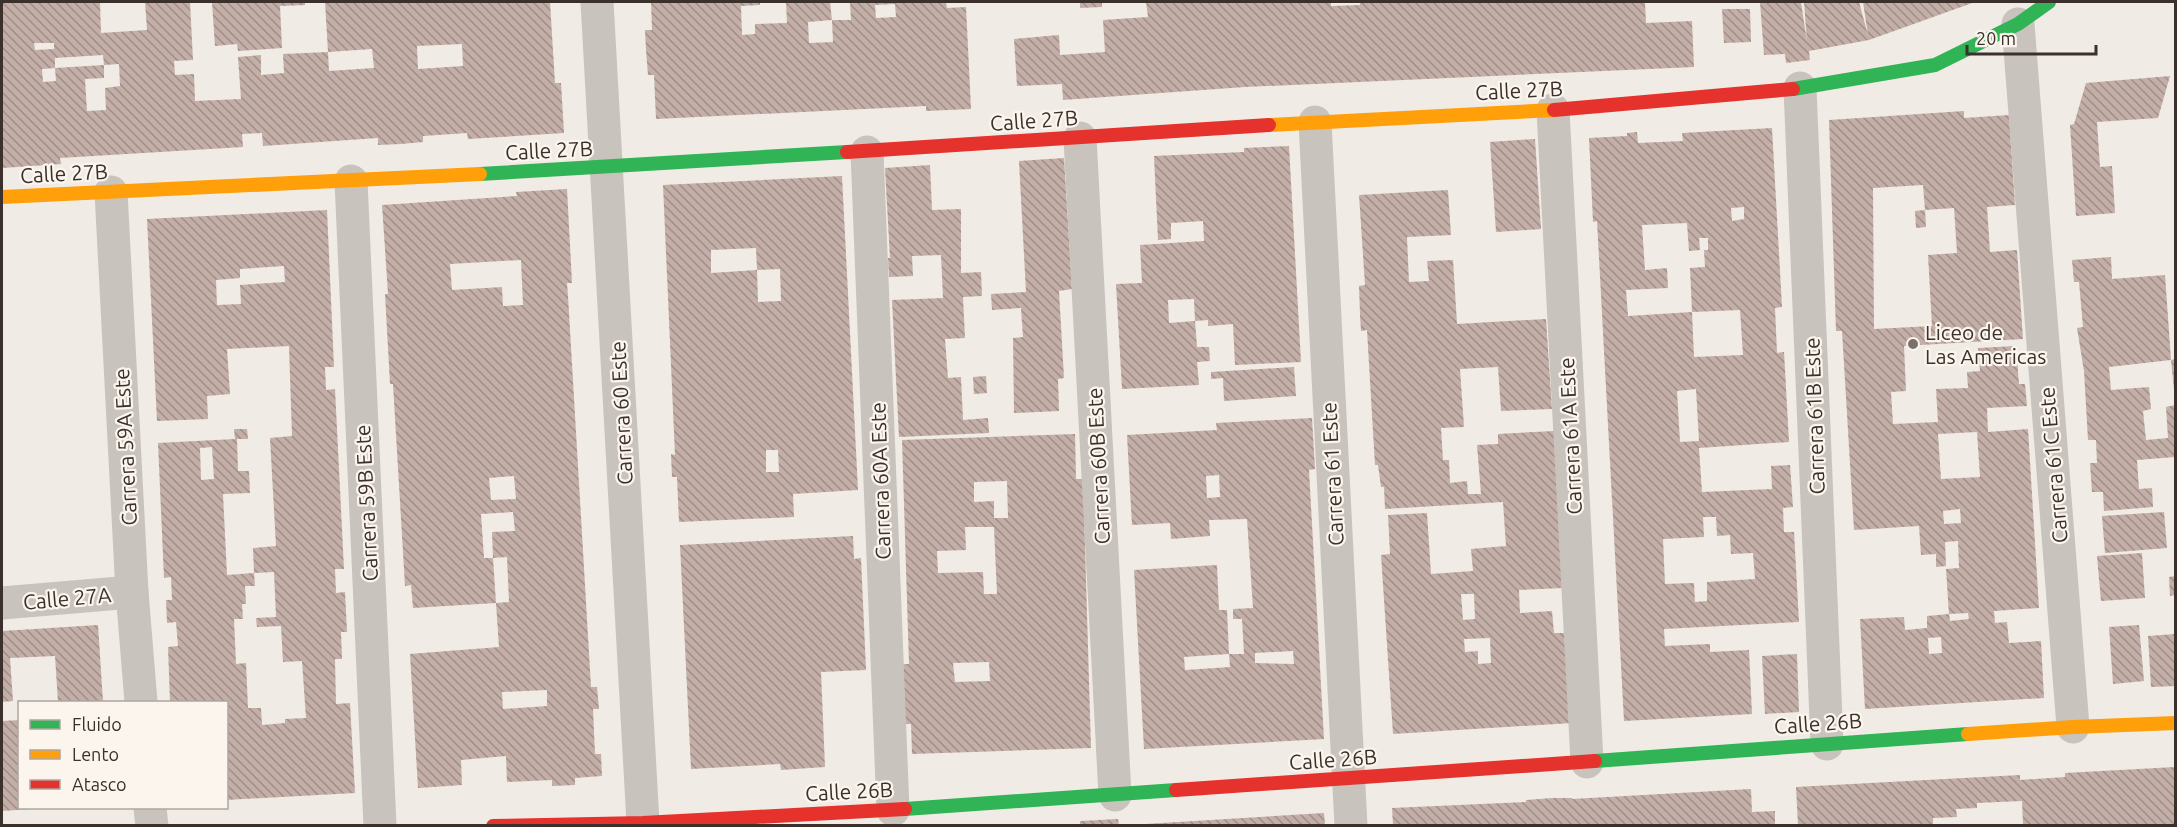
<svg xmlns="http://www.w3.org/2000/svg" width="2177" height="827" font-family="Ubuntu,sans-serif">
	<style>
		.building { fill: url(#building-back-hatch); fill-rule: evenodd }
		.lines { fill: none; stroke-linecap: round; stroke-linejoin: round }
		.street { stroke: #c9c3be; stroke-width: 33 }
		.fast { stroke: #30b455; stroke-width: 14 }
		.slow { stroke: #ff9f0a; stroke-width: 14 }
		.jam { stroke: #e5322d; stroke-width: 14 }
		.poi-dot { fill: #7a716c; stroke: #fbf5ee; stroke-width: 2 }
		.labels { text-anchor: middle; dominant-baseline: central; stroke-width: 4.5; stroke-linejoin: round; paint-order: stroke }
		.street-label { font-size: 21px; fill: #3b302b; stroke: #fbf5ee }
		.poi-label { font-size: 21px; fill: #3b302b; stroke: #fbf5ee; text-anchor: start }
	</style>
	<defs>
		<pattern id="building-back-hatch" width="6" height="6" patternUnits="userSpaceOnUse" patternTransform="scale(1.5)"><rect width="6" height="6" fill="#c3afa7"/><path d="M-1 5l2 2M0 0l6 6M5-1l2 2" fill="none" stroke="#a08f88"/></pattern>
	</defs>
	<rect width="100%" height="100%" fill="#f0ebe5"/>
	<g class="building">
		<path d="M2,2H100L101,33L147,30L145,2H190L193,60L174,61L175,75L194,74L195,101L241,99L238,57L261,55V75L284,73L283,54L328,52L325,2H550L555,83H561L564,133L468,139L467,133L423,136V142L401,144L378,145V138L263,146L262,133L242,134L243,147L60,158L61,164L2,168ZM34,43H54V49L35,50ZM462,44L463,66L418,69L417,46ZM372,49L374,68L329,71L328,52ZM103,55L104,65L55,68V58ZM119,64L120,86L105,88L106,110L87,111L85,79L104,78V65ZM55,68L56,81L43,82L42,69Z"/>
		<polygon points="212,2 305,2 305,5 280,6 282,48 238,51 237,44 215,46"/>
		<path d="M651,2H760V5L741,6L742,35L755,34V24L787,23L786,2H830L832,20L808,22L809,43L833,42L832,20H851L850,2H946L947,8L966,7L971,109L926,111V106L656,119L654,75H648L646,50L645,30H652ZM895,4L896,17L876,18L875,5Z"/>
		<polygon points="1080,2 1102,2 1102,7 1080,8"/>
		<polygon points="1146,2 1331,2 1331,6 1360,5 1360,2 1645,2 1646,23 1692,21 1694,67 1245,87 1063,100 1062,84 1017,86 1014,39 1059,35 1060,55 1105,52 1103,20 1148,17"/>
		<polygon points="1760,2 1801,2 1807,42 1804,2 1859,2 1868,35 1863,2 1975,2 1869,40 1809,51 1810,60 1786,63 1785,54 1764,55"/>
		<polygon points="1722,9 1750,9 1751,42 1724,43"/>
		<polygon points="2170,76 2158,118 2097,122 2100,167 2112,166 2115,213 2076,216 2070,125 2074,124 2086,83"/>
		<path d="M1964,111V118L2009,115L2015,205L1987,207L1990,252L2017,250L2023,339L1904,346L1906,391L1891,392L1893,424L1938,422L1936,389L1968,388L1967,372L1980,371L1978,348L2016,346L2019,384H2025L2027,406L1987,408L1988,432L2028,429L2039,608L1994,611L1995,623L2007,622L2009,643L2041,641L2044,698L1865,709L1860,619L1904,617L1905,630L1927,628V616L1949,614L1950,621L1969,619L1968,613L1949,614L1946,569L1959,568L1958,541L1945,542L1946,566L1936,567V554L1921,555L1919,526L1854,530L1842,331H1836L1829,120ZM1923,185L1925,210L1954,208L1957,253L1928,255L1932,326L1874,329L1873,188ZM1977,432L1980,477L1941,479L1938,434ZM1960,509L1961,523L1944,524L1943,511ZM1941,637L1942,653L1929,654L1928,638Z"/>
		<path d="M1772,128L1782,307L1775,308L1777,353L1784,352L1789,442L1699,448L1702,492L1772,489L1771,466L1790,465L1793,507L1783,508L1784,532H1794L1799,622L1664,629L1665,646L1710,644V652L1749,650L1752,714L1624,721L1597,221L1593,222L1589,138L1627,136V133L1637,132L1638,143L1683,141L1682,133ZM1744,207V219L1732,221L1731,208ZM1687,223L1689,251L1700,250L1699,238H1708V250H1704L1705,267L1690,268L1692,312L1628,316L1626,290L1668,288L1667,268L1645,270L1642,225ZM1740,310L1743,355L1694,357L1692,312ZM1696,389L1699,441L1680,442L1677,391ZM1703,517H1716L1717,536L1730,535L1731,554L1753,553L1755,579L1707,582V601L1695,602L1694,583L1665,584L1663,539L1704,537Z"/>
		<polygon points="1535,139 1541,229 1496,232 1490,142"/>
		<polygon points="1289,146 1301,362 1235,365 1233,324 1208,326 1208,320 1195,321 1194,299 1168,300 1169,323 1195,321 1197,347 1209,347 1210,361 1197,362 1199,385 1122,389 1116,284 1142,283 1140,245 1204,241 1203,221 1171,223 1171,239 1158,240 1154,156 1244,152 1244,148"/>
		<polygon points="1064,158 1072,289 1059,291 1064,378 1058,379 1059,411 1014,413 1013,338 1023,337 1021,308 992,310 991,294 1026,292 1019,161"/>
		<polygon points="930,165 932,210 961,209 961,273 981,272 982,296 963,297 965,338 945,339 948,378 961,377 963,420 988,418 989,433 899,437 892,300 943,298 941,255 912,256 913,276 889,277 888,258 890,258 885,168"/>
		<path d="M842,176L858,490L793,494L794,517L679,522L677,477H672L671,454L675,455L663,185ZM756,248L757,270L780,269L781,301L758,302L757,270L711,273V250ZM766,450H778L779,472H766Z"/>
		<path d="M567,189L572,283H567L568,296L591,687H597L599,709H593L595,754H601L602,776L575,778V785L552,786V780L507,782L506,756L461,760L462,785L418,788L410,654L499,647L496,603L509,602L507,557L493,558L492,532L515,531L513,512L481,514L484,558H493L496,603L413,608L411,585L405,586L393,384H390L385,294H388L382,205L517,196L516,192ZM521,260L523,305L503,306L502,287L452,290L450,264ZM514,476L516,499L491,500L489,478ZM547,690V706L503,709L502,692Z"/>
		<path d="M1448,190L1451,235L1407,237L1409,282L1429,281L1427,261L1453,260L1457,324L1546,319L1552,409L1501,411L1498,367L1460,369L1464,427L1441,428L1443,460H1449L1450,483L1467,481L1468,494H1481L1477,445L1498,444V434L1554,431L1563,588L1519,590L1520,613L1552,611L1554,633H1567L1572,723L1393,734L1381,555L1390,554L1388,515L1427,513L1431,574L1473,571L1471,549L1506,546L1503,502L1385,509L1384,487H1381L1378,465H1375L1367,330L1361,331L1360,315L1359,286L1365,285L1359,195ZM1461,594H1474L1475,619L1463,620ZM1490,638L1491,663L1478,664V651L1465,652L1464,639Z"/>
		<path d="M327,210L334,367H325L326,390L335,389L344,569H335L336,593L345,592L347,632H341L342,659H335L336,704L350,703L355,793L226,800V702H170L168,647L178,646L176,622L167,623L166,600H172L171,577L164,578L158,443L235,439L234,429H247L248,439H237L238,471H249L250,493L223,494L227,575L254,573L255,586H245L246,604H242L243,619H234L236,664L246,663L248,708H261L262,725L285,723V719L306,718L302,661L283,662L281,626L257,627L256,618L276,617L274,572L254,573L253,548L276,546L270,438L292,436L289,346L227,349L230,394L207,396L208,419L157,421L147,219ZM284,266L285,282L240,285L241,304L217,305L216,280L240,278V269ZM212,447L214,479L201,480L200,448Z"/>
		<polygon points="1925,210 1926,227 1916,228 1915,211"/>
		<polygon points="2111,257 2112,279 2165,275 2171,360 2175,359 2175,390 2174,390 2171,360 2109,367 2111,390 2149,387 2151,409 2143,411 2146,440 2168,438 2166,407 2175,405 2175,457 2137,460 2139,489 2152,488 2153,507 2104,511 2103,492 2092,492 2090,463 2097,463 2096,440 2088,440 2084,371 2077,328 2083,327 2079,282 2074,282 2072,260"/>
		<polygon points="1294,367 1296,396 1224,401 1223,378 1211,379 1211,372"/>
		<polygon points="986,376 987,393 974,394 973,377"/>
		<path d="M1312,418L1315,469L1309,470L1324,739L1144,749L1134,570L1217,565L1219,610H1227L1229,654L1184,657L1185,670L1230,667L1229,654H1244L1242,619H1233V609L1253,608L1247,519L1209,520L1210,536L1171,539L1170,523L1132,525L1127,435L1217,430L1216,423ZM1219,475L1220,497L1207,498L1206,476ZM1293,651L1294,664L1255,663V653Z"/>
		<path d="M1075,434L1076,479H1083L1091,748L912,754L911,724H904L902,664H909L902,440ZM1007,481L1008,518H994V501L974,502V482ZM965,527H994L997,594H984L983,572L938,573L937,551L966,550ZM989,662L990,681L955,682L953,663Z"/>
		<polygon points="2164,512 2167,548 2105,553 2102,516"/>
		<polygon points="853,536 854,559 861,558 866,670 821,672 825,767 781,770 780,764 691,769 680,545"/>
		<polygon points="2142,553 2145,598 2101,601 2097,556"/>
		<polygon points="2175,576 2175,595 2170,596 2169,577"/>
		<polygon points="98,625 103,702 58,702 55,656 10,658 13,701 2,702 2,631"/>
		<polygon points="2139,625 2144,681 2113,684 2109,627"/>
		<polygon points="2175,634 2175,686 2151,687 2148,636"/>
		<polygon points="1797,654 1799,712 1765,714 1762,656"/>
		<polygon points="20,720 20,808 32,808 32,809 2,811 2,721"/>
		<polygon points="2175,767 2175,825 2023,825 2022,801 1977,803 1977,808 1956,809 1957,817 1933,818 1933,825 1798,825 1796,787 2020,775 2020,780 2065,777 2065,773"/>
		<polygon points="1751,789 1752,812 1775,811 1775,825 1393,825 1392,808 1526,802 1526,800 1552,798 1572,798 1572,799"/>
		<polygon points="1324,813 1325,825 1145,825 1145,824"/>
		<polygon points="1118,819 1119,825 1080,825 1080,821"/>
	</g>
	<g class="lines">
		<g class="street">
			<polyline points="597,2 643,823"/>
			<polyline points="2018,24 2073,727"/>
			<polyline points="1800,88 1827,744"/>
			<polyline points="1553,110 1587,762"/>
			<polyline points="1315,122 1351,826"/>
			<polyline points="1080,138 1115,795"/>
			<polyline points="867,152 893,810"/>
			<polyline points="351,181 380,826"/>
			<polyline points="111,192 132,592 141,702"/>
			<polyline points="2,603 132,592"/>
			<polyline points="150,808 152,826"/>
		</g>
		<g class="fast">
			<polyline points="1793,89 1935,65 2018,24 2049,2"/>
			<polyline points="480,174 847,152"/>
			<polyline points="1595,761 1968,734"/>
			<polyline points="905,809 1176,790"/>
		</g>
		<g class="slow">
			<polyline points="1269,125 1554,110"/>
			<polyline points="2,197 480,174"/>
			<polyline points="1968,734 2073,727 2176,723"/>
		</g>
		<g class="jam">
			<polyline points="1554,110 1793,89"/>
			<polyline points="847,152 1269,125"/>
			<polyline points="1176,790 1595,761"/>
			<polyline points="493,826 643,823 905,809"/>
		</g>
	</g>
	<circle class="poi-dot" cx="1913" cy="344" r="6"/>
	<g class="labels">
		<g class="street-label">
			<text transform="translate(1519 90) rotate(-3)">Calle 27B</text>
			<text transform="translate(1034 120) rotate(-4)">Calle 27B</text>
			<text transform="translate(549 150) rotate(-3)">Calle 27B</text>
			<text transform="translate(64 173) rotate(-3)">Calle 27B</text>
			<text transform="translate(621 413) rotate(-93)">Carrera 60 Este</text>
			<text transform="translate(1814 416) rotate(-92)">Carrera 61B Este</text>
			<text transform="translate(1570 436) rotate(-93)">Carrera 61A Este</text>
			<text transform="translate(125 447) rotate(-93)">Carrera 59A Este</text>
			<text transform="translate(2053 465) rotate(-95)">Carrera 61C Este</text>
			<text transform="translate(1098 466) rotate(-93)">Carrera 60B Este</text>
			<text transform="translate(1332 474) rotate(-93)">Carrera 61 Este</text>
			<text transform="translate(880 481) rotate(-92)">Carrera 60A Este</text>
			<text transform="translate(366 503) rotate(-93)">Carrera 59B Este</text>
			<text transform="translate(67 598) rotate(-5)">Calle 27A</text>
			<text transform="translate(1818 723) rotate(-4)">Calle 26B</text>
			<text transform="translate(1333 759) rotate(-4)">Calle 26B</text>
			<text transform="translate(849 791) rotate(-3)">Calle 26B</text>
		</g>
		<g class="poi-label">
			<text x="1925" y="332">Liceo de<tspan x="1925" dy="24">Las Americas</tspan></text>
		</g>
	</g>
	<rect width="2177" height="827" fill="none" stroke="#3b302b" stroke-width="6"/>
	<rect x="18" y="701" width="210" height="108" fill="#fbf5ee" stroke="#aea6a0" stroke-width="1.5"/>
	<rect x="30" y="720" width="30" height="9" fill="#30b455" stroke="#aea6a0" stroke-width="1.5"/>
	<text x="72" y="731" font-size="18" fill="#3b302b">Fluido</text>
	<rect x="30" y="750" width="30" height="9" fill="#ff9f0a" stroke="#aea6a0" stroke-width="1.5"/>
	<text x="72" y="761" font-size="18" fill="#3b302b">Lento</text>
	<rect x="30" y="780" width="30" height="9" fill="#e5322d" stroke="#aea6a0" stroke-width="1.5"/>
	<text x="72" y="791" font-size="18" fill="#3b302b">Atasco</text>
	<path d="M1967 45v9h129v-9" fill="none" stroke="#3b302b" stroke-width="3"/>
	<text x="1976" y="45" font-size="18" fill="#3b302b" stroke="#fbf5ee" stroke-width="4.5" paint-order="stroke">20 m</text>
</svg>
